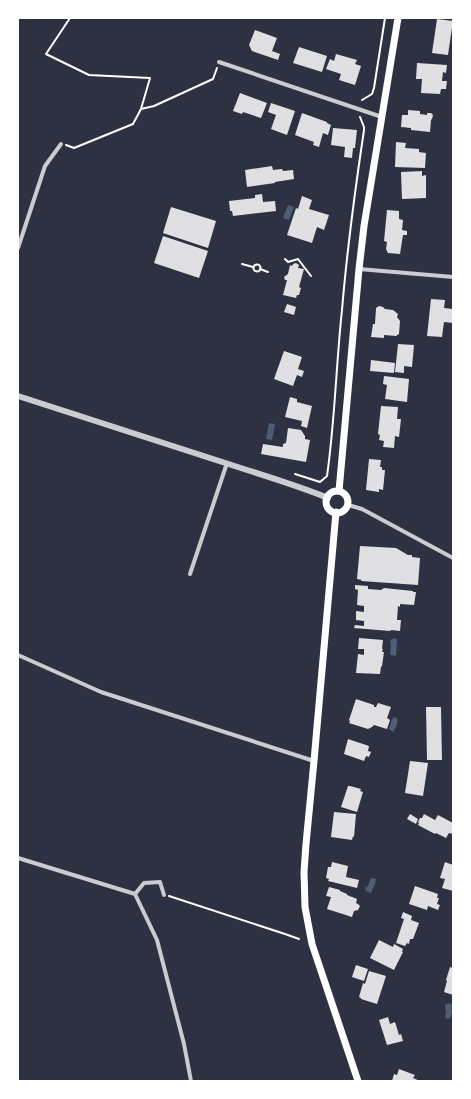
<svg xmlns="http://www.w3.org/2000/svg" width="471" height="1099" font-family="'Titillium Web',sans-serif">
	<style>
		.water { fill: #4f5d75 }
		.building { fill: #e0e0e3 }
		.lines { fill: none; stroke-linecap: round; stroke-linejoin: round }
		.path { stroke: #fff; stroke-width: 2 }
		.minor { stroke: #caccd0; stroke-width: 4 }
		.tertiary { stroke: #caccd0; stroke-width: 6 }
		.secondary { stroke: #fff; stroke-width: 7 }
	</style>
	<rect width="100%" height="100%" fill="#2d3142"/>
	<g class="water">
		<polygon points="288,205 294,207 289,220 283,218"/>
		<polygon points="269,423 275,424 272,440 266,439"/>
		<polygon points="395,638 397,639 396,656 391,655 390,654 391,646 390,640"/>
		<path d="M394,717L397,718C398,723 396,728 393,732L389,729L392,719Z"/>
		<polygon points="371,878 376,879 375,884 371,893 366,891 365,888 368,886"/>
		<polygon points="450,1003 453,1006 451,1008 453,1011 450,1018 448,1019 445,1018 446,1012 445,1006 446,1004"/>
	</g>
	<g class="building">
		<polygon points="437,19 453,21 448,55 432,53"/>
		<polygon points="255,30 277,38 272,51 280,54 278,60 252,51 249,45"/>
		<polygon points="299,47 327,56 322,72 293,63"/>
		<polygon points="336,54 357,60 355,64 361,66 355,85 339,80 341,74 326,69 330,59 334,61"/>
		<polygon points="417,63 447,65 446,73 443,72 442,81 447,81 446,89 441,89 440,94 421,93 422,79 416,79"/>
		<polygon points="240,93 267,103 261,118 243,112 242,114 233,111"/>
		<polygon points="271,103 295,111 287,135 271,129 276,115 268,112"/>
		<polygon points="408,110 420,111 420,114 427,115 427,113 431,113 433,115 432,119 431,120 430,132 411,130 411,128 401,127 402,115 408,115"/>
		<polygon points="302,113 327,122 327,123 331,125 328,135 323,133 319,147 313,145 314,142 295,135"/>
		<polygon points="333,128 357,130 355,148 353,148 352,158 344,157 345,147 331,145"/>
		<polygon points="396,142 406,143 405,148 419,149 419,152 426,153 425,168 395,167"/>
		<polygon points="272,166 273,170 282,169 283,171 293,170 294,179 275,182 275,183 247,187 245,170"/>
		<polygon points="422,171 422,176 426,175 426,198 402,199 401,172"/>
		<polygon points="262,194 263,202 275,201 276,211 233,216 232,211 230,211 229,201 255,198 255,195"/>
		<polygon points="302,196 312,200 309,209 329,215 324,230 317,227 312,243 287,235 296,208 298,209"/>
		<polygon points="171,207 216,221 208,248 163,233"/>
		<polygon points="387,210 399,211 399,219 403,220 402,230 407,231 407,235 403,235 400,254 388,253 386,249 387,242 384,241"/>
		<polygon points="163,236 208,251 199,278 154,263"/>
		<polygon points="296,263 299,265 298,268 304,269 299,287 301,288 299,295 297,295 296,298 283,295 287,280 285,280 284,277 288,274 290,265 292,266 293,264"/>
		<polygon points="431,299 445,300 444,308 453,309 453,323 444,322 442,337 427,336"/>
		<polygon points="287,304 296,307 294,315 284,312"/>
		<polygon points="379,306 383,307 385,309 393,310 398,314 397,317 400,321 399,334 396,336 384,335 384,338 371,337 373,324 375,324 376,308"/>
		<polygon points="398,344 414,345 412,367 404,366 404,373 395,372"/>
		<polygon points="284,351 302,357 298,369 304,371 302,377 297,375 293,386 274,379"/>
		<polygon points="371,360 395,363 394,373 370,371"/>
		<polygon points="384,376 409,379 407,402 385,399 387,385 383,384"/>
		<polygon points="290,397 297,399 297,402 312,406 307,428 301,426 302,421 285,417"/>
		<polygon points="381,406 398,407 397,419 401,419 399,437 395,436 394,448 383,447 384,441 379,440 380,435 378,434"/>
		<polygon points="288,428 301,430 305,436 305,439 310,440 306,462 261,454 263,444 283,447 283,444 286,443"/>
		<polygon points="369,459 381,460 380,467 382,467 382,470 385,470 383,490 379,489 379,492 366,490"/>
		<polygon points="360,546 396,548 408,555 412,555 412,557 420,558 418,585 361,581 362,580 357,579"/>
		<polygon points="355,585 368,586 368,589 381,590 384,588 413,591 413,592 416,592 414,605 400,604 400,607 398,606 397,620 401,620 400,631 391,630 390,631 354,628 355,625 364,626 364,621 356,620 356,611 364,612 364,606 357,605 358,590 355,589"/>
		<polygon points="359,638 383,640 382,649 383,649 382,652 384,652 382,666 381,667 380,674 356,673 358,654 364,655 364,649 358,649"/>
		<polygon points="356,699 374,705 374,707 376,707 378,703 391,707 387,718 390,720 387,729 374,725 372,727 368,729 349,723 350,721 349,720"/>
		<polygon points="426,707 441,707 442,760 427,760"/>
		<polygon points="348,739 369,746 368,751 371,752 369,757 366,756 364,761 344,754"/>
		<polygon points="410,761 428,763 423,796 405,793"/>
		<polygon points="348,786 350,786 361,789 360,791 363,792 357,812 341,807"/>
		<polygon points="334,812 356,814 354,837 353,836 352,840 331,837"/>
		<polygon points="410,814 418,819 416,824 407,819"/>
		<polygon points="424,814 435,820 438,815 453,823 453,834 449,833 446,838 436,833 435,834 418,825 419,823 418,822 420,818 422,818"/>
		<polygon points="332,862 348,866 346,877 359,880 357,888 328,881 329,879 326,878 328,867 331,867"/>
		<polygon points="445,862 453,865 453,891 442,888 445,879 440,878"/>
		<polygon points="415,886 438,894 437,898 439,898 437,904 440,905 438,910 428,906 427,910 409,904"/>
		<polygon points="329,887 340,890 340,891 347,894 347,895 357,899 356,903 358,904 360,906 358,910 354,911 352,917 327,909 331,897 326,896"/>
		<polygon points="403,912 412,916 411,920 419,923 413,939 410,939 409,944 407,943 405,946 396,943 404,919 401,918"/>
		<polygon points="379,940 393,947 394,944 403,949 402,952 403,952 394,970 370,958"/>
		<polygon points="356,965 368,969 364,981 352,977"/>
		<polygon points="450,967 453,968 453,995 444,992 447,981 446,980"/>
		<polygon points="369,971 386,976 377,1004 361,999 361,998 359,997 363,983 365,984"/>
		<polygon points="388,1017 390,1024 395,1022 399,1035 401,1034 403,1041 387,1045 379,1020"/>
		<polygon points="399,1069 415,1075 413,1078 420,1081 392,1081 394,1074 397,1075"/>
	</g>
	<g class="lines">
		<g class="path">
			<polyline points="362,100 372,94 374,88 385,18"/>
			<polyline points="141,109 154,106 213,79 217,68"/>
			<polyline points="66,145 74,148 133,124 141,109 150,78 89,75 46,54 70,18"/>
			<polyline points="285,259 288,262 298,259 311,276"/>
			<polyline points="242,264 253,267"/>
			<circle cx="257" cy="268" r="3.5"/>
			<polyline points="260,269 268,272"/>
			<path d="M295,474L320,482L327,476C335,421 336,365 342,310C347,250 355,190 364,130V127L360,117"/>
			<polyline points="169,896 285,934 299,939"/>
		</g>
		<g class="minor">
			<polyline points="219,62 382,117"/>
			<polyline points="18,248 45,166 61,144"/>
			<polyline points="359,269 453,277"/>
			<polyline points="348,505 362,509 453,558"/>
			<polyline points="190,574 227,463"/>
			<polyline points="18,655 101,692 314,761"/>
			<polyline points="18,858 135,894 157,940 184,1044 191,1081"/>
			<polyline points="135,894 144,883 160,882 164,895"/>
		</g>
		<path class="tertiary" d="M18,396L247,470C275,479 301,487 328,498"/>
		<g class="secondary">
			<polyline points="339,491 359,269 364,226 398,18"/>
			<circle cx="337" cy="502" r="11"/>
			<polyline points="336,512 314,761 306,844 304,872 305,907 312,944 358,1081"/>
		</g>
	</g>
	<rect width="471" height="1099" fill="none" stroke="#ffffff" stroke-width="38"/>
</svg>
